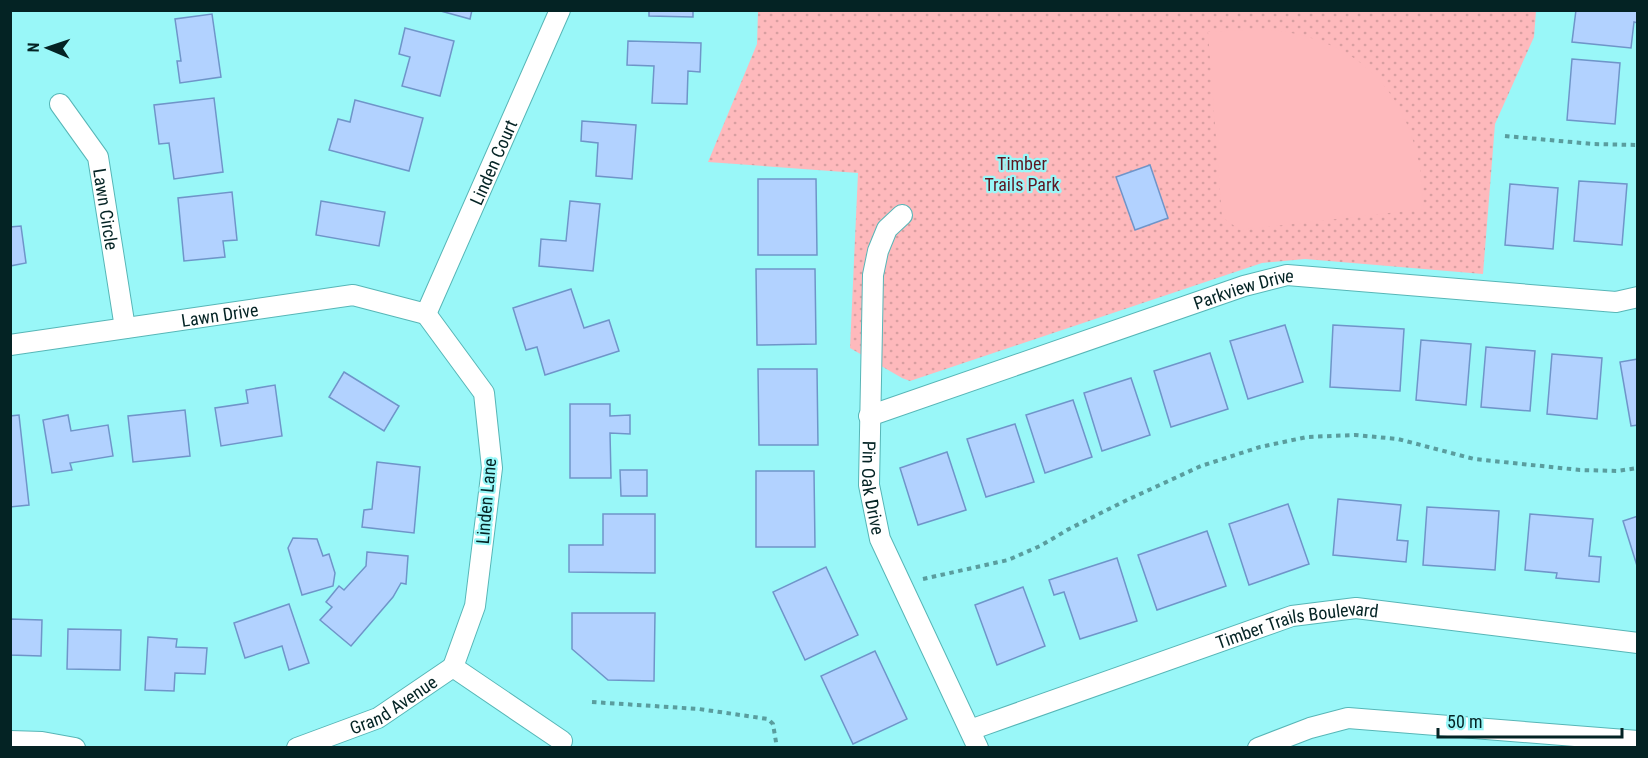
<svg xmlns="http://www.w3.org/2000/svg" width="1648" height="758" font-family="'Roboto Condensed',sans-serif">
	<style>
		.grass { fill: url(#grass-dots) }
		.pitch { fill: #feb9bc }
		.building { fill: #b2d2ff; stroke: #6f95c9; stroke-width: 1.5 }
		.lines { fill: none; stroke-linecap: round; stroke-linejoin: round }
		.minor-casing { stroke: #57b6b7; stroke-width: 22 }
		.path { stroke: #5a9d9e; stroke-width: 4; stroke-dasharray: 4.5 4.5; stroke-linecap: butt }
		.minor { stroke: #fff; stroke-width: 20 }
		.labels { text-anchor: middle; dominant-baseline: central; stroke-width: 4.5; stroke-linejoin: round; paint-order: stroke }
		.street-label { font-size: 18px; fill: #042324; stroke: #99f7f8 }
		.park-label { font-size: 18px; fill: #5d1621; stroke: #99f7f8 }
	</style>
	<defs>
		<pattern id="grass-dots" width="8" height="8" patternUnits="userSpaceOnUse" patternTransform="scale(1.5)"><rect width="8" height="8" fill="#feb9bc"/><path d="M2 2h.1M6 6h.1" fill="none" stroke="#d89fa1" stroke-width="1.8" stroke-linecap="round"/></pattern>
	</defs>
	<rect width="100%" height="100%" fill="#99f7f8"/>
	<polygon class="grass" points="758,11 1536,11 1534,37 1495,124 1483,274 1305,259 1262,263 910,381 902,378 850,348 858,173 708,162 757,44"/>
	<path class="pitch" d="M1243,30C1255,30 1268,29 1280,31C1356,42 1404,88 1419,163C1422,178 1422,194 1424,209L1240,230L1222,217L1208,32Z"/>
	<g class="building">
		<polygon points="437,10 472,10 470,19"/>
		<polygon points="649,10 693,10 693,17 649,16"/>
		<polygon points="1576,10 1638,10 1638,23 1634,22 1631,48 1572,42"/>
		<polygon points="212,14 221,77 180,83 177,61 181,61 175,19"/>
		<polygon points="405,28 454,41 440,96 402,86 410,57 399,54"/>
		<polygon points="628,41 701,43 700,72 688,71 687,104 652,103 654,66 627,65"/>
		<polygon points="1572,59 1620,63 1615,124 1567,120"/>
		<polygon points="214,98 223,172 174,179 169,143 159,144 154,105"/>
		<polygon points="355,100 423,118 409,171 329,150 338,119 350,122"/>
		<polygon points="582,121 636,125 632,179 596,176 598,143 581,141"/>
		<polygon points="1150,165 1168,218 1135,230 1116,177"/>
		<polygon points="758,179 816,179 817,255 758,255"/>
		<polygon points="1579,181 1627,184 1622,245 1574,241"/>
		<polygon points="1510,184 1558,188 1553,249 1505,245"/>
		<polygon points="232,192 237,240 223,241 225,257 184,261 178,198"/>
		<polygon points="321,201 385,212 379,246 316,235"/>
		<polygon points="570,201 600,204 593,271 539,266 541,239 566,241"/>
		<polygon points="21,226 26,263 10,266 10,227"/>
		<polygon points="756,269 815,269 816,344 757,345"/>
		<polygon points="571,289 584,328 609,320 619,351 545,375 537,347 526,350 513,308"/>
		<polygon points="1285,325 1303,382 1248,399 1230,341"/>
		<polygon points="1333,325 1404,329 1400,391 1330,387"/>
		<polygon points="1421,340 1471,344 1466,405 1416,400"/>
		<polygon points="1486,347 1535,351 1530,411 1481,407"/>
		<polygon points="1210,353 1228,409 1171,427 1154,371"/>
		<polygon points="1552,354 1602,358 1597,419 1547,414"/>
		<polygon points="1638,359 1638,425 1631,426 1620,362"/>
		<polygon points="758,369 817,369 818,445 759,445"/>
		<polygon points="344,372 399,406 384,431 329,397"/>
		<polygon points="1131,378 1150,435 1102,451 1084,393"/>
		<polygon points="275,385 282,436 221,446 215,408 248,403 246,390"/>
		<polygon points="1073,400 1092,457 1045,473 1026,415"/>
		<polygon points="570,404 610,404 610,416 630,415 630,434 610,433 611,478 570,478"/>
		<polygon points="185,410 190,456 133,462 128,416"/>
		<polygon points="19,415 29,505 10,507 10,416"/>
		<polygon points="68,415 71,431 108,425 113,456 70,463 72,470 52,473 43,420"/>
		<polygon points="1015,424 1034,482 986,497 967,439"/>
		<polygon points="947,452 966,510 918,525 900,468"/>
		<polygon points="377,462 420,467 414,533 362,527 364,510 372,509"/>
		<polygon points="620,470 647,470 647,496 621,496"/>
		<polygon points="756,471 814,471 815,547 756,547"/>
		<polygon points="1338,499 1401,505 1397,540 1408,541 1406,562 1333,555"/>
		<polygon points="1288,504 1309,564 1249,585 1229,524"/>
		<polygon points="1427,507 1499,511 1495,570 1423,565"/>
		<polygon points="603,514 655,514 655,573 569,572 569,545 603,545"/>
		<polygon points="1530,514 1593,519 1589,556 1601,557 1599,582 1556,578 1557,573 1525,570"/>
		<polygon points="1638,516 1638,569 1623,521"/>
		<polygon points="1207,531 1226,586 1157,610 1138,555"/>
		<polygon points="293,538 317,539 323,556 329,554 335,573 333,586 302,595 288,548"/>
		<polygon points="367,552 408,556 406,584 401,583 393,597 351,646 320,620 332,607 326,602 339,586 344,590 366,566"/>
		<polygon points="1117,558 1137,621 1080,639 1064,592 1054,595 1049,580"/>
		<polygon points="826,567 858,635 805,660 773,592"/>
		<polygon points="1023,587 1045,646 997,665 975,605"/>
		<polygon points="289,604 309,663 289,670 282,646 245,658 234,623"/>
		<polygon points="572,613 655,613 654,681 608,680 572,649"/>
		<polygon points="10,619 42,620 41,656 10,655"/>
		<polygon points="68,629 121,630 120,670 67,669"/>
		<polygon points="148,637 177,639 176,647 207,648 205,674 175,673 174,691 145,690"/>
		<polygon points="875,651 907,719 853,744 821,676"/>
	</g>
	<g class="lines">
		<g class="minor-casing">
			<g id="minor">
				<path id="s1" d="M60,104L98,157L125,328"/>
				<path id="s2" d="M902,215L887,229L878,251L873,275L869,485L880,539L978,748"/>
				<polyline points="426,314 484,393 492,468 475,606 453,667"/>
				<path id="s3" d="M426,314L560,10"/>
				<path id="s4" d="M10,345L353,295L426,314"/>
				<path id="s5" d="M869,416L1244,286L1287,275L1616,302L1638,297"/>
				<polyline points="453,667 562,741"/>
				<path id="s6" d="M970,730L1292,616L1356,608L1638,643"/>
				<polyline points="10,741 42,742 75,748"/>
				<path id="s7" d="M297,748L378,718L453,667"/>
				<polyline points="1258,748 1310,728 1348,718 1638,741"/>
			</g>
		</g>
		<g class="path">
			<polyline points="1505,136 1593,144 1638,145"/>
			<polyline points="923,579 1008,560 1040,546 1069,529 1127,500 1201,466 1260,447 1307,437 1355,435 1398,439 1474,459 1580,470 1617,471 1638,468"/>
			<polyline points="592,702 699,709 768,719 773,724 777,748"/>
		</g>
		<use href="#minor" class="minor"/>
	</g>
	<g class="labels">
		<g class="street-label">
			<text stroke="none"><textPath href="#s3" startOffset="166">Linden Court</textPath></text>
			<text stroke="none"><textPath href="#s1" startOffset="118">Lawn Circle</textPath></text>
			<text stroke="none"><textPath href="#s5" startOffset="396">Parkview Drive</textPath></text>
			<text stroke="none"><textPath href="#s4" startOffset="212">Lawn Drive</textPath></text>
			<text stroke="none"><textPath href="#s2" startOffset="282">Pin Oak Drive</textPath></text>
			<text transform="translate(486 501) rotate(-85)">Linden Lane</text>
			<text stroke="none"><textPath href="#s6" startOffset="345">Timber Trails Boulevard</textPath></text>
			<text stroke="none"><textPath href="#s7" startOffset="106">Grand Avenue</textPath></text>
		</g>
		<g class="park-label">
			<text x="1022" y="163">Timber<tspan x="1022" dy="21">Trails Park</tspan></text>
		</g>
	</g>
	<rect width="1648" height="758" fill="none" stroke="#042324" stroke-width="24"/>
	<g transform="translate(48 48) rotate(272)" stroke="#99f7f8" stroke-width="4.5" paint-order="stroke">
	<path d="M0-4.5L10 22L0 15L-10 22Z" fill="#042324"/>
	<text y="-9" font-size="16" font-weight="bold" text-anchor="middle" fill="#042324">N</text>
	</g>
	<path d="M1438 728v9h184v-9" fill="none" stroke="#042324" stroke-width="3"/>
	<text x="1447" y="728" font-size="18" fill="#042324" stroke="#99f7f8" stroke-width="4.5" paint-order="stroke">50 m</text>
</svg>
